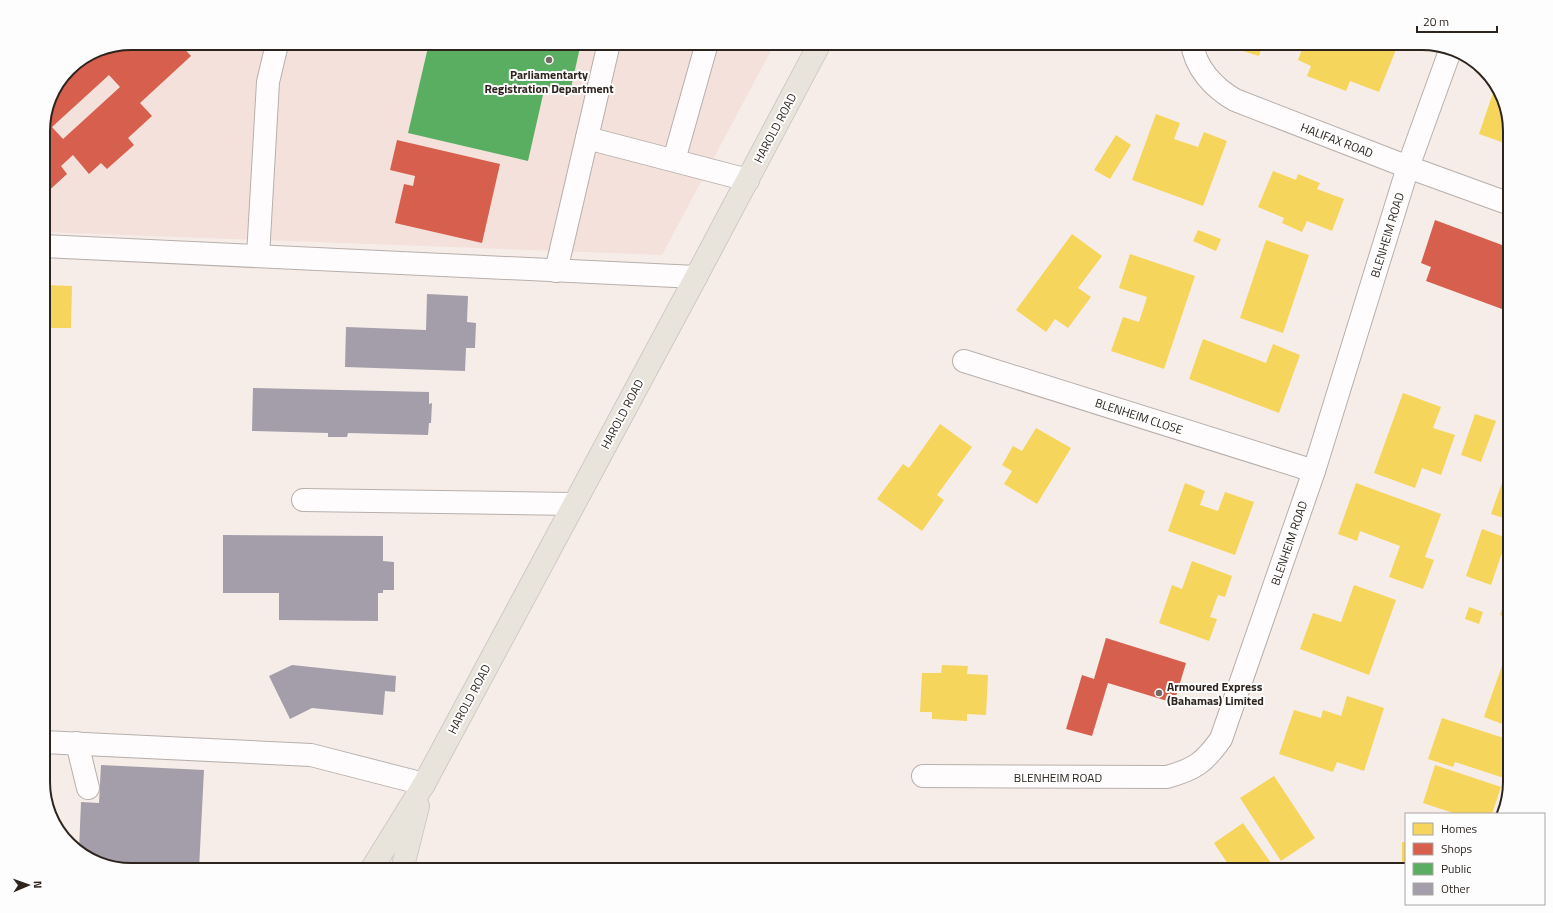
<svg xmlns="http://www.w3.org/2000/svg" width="1553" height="913" font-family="'Titillium Web',sans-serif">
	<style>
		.commercial { fill: #f4e1dc }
		.homes { fill: #f6d55c }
		.shops { fill: #d6604d; fill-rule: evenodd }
		.public { fill: #5aae61 }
		.building { fill: #a39eaa }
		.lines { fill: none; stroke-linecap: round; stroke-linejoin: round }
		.minor-casing { stroke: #b7afab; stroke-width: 24 }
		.major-casing { stroke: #cec9c6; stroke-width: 24 }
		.minor { stroke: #fefcfc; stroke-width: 22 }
		.major { stroke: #e9e4db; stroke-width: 22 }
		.poi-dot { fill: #736a65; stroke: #fdfdfd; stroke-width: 1.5 }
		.labels { text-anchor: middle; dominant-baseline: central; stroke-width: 4; stroke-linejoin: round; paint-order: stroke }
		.poi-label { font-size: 12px; font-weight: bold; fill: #2d241e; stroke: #fdfdfd }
		.street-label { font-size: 12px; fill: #2d241e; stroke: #fdfdfd }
		.rim { fill: none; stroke: #2d241e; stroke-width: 2 }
	</style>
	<rect width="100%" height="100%" fill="#f6ede9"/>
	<polygon class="commercial" points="131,43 775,43 662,255 43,232 43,126 50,97 69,69 98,50"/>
	<g class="homes">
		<polygon points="1235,43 1263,43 1259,56 1233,48"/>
		<polygon points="1304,43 1362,43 1366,44 1366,43 1387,43 1397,47 1379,92 1350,81 1346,91 1307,76 1311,66 1298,60"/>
		<polygon points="1495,87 1498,88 1510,126 1510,145 1479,134"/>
		<polygon points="1156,114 1180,123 1174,139 1198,147 1204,132 1227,141 1203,206 1132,180"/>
		<polygon points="1116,135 1131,145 1110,179 1094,170"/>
		<polygon points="1273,171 1296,180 1298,174 1320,183 1317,189 1344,199 1332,231 1307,221 1302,232 1282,223 1284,218 1258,207"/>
		<polygon points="1198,230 1221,239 1216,251 1193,241"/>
		<polygon points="1072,234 1102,256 1078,288 1091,297 1068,328 1055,319 1046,332 1016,310"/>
		<polygon points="1266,240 1309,255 1283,333 1240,318"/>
		<polygon points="1130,254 1195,276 1164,369 1111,351 1123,317 1139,322 1147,297 1119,288"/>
		<polygon points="43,285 72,286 71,328 43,328"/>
		<polygon points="1203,339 1266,363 1273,344 1300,355 1279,413 1189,379"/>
		<polygon points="1403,393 1441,407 1433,428 1455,435 1441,475 1422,468 1415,488 1374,473"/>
		<polygon points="1510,398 1510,413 1505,411"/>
		<polygon points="1475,414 1496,421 1481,462 1461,455"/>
		<polygon points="940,424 972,447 937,495 944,500 922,531 877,499 903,464 909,468"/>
		<polygon points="1036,428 1071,448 1037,504 1004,484 1012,471 1002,465 1013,446 1022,451"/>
		<polygon points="1510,460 1510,520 1491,514"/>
		<polygon points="1185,483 1205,491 1200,505 1218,511 1225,492 1254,502 1235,555 1168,531"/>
		<polygon points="1356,483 1441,514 1425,557 1434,560 1423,589 1389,577 1400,546 1360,531 1357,541 1338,534"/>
		<polygon points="1482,529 1507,538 1491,585 1466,576"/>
		<polygon points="1192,561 1232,576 1225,597 1218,595 1210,617 1217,619 1209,641 1159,623 1172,585 1182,589"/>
		<polygon points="1354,585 1396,600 1369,675 1300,649 1313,613 1341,622"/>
		<polygon points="1507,594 1510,595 1510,619 1500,615"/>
		<polygon points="1469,607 1483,612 1479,624 1465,619"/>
		<polygon points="1510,643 1510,727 1484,717"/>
		<polygon points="942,665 968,666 967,674 988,675 986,715 967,714 967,721 932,719 932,712 920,712 922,673 941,673"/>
		<polygon points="1347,696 1384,708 1364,771 1337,762 1333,772 1279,754 1294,710 1321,718 1323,710 1341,716"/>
		<polygon points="1442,718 1510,740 1510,769 1507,779 1455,762 1453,767 1428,759"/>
		<polygon points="1435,765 1501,787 1492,814 1456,814 1423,803"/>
		<polygon points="1274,776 1315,838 1281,861 1240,798"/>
		<polygon points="1243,823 1276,870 1232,870 1214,843"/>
		<rect x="1402" y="842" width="4" height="28"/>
	</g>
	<g class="shops">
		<path d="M131,43H179L191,56L140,103L152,116L128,138L134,145L107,169L101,163L89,174L73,155L61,166L67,174L43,196V126L50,97L69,69L93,53L95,54L101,49ZM109,75L120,87L63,139L52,127Z"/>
		<polygon points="397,140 500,164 482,243 395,223 404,184 413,186 415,176 390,170"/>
		<polygon points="1435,220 1510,248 1510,312 1426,281 1431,267 1421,263"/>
		<polygon points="1106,638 1186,663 1174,703 1108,683 1092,736 1066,729 1082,675 1094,679"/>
	</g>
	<polygon class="public" points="429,43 581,43 570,92 545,86 528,161 408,133"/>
	<g class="building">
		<polygon points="427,294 468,296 467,322 476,323 475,348 466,348 465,371 345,367 346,327 426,330"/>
		<polygon points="253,388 429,392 429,404 432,403 431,423 429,423 428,435 348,433 347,437 328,437 328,433 252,431"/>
		<polygon points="223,535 383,536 383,561 394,562 394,590 383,590 383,593 378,593 378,621 279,620 279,593 223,593"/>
		<polygon points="292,665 396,676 395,692 385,691 383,715 312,708 290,719 269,676"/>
		<polygon points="101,765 204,770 199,869 115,866 87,858 79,850 81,802 99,803"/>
	</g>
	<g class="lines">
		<g class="minor-casing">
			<g id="minor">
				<path d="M1192,43C1195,68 1214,88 1235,100L1408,167L1510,204"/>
				<polyline points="587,138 748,180"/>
				<polyline points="674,160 707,43"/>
				<polyline points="43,246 696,277"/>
				<polyline points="258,256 268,82 277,44 279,43"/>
				<polyline points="556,271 609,43"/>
				<polyline points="964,361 1314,471"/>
				<polyline points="303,500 573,504"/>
				<polyline points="43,742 311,755 424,784"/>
				<polyline points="77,743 88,788"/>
				<path d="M923,776L1167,777C1195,769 1204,763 1221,739L1314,471L1408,167L1450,51"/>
			</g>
		</g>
		<g class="major-casing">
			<g id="major">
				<polyline points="371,870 424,784 696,277 820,43"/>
				<polyline points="402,870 418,806"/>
			</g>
		</g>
		<use href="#minor" class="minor"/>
		<use href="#major" class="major"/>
	</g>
	<g class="poi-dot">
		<circle cx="549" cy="60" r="4"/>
		<circle cx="1159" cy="693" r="4"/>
	</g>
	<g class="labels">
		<g class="poi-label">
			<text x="549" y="74">Parliamentarty<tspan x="549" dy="14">Registration Department</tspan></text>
			<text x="1167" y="686" text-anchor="start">Armoured Express<tspan x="1167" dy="14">(Bahamas) Limited</tspan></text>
		</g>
		<g class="street-label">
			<text transform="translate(775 128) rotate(-62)">HAROLD ROAD</text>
			<text transform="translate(1337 140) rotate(21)">HALIFAX ROAD</text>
			<text transform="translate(1387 235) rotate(-73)">BLENHEIM ROAD</text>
			<text transform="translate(622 414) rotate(-62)">HAROLD ROAD</text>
			<text transform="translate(1139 416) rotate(18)">BLENHEIM CLOSE</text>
			<text transform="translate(1289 543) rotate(-71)">BLENHEIM ROAD</text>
			<text transform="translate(469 699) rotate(-62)">HAROLD ROAD</text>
			<text x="1058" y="777">BLENHEIM ROAD</text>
		</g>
	</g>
	<path d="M0 0H1553V913H0ZM131 50H1422A81 81 0 0 1 1503 131V782A81 81 0 0 1 1422 863H131A81 81 0 0 1 50 782V131A81 81 0 0 1 131 50Z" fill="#fdfdfd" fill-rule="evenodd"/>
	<path class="rim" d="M131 50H1422A81 81 0 0 1 1503 131V782A81 81 0 0 1 1422 863H131A81 81 0 0 1 50 782V131A81 81 0 0 1 131 50Z"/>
	<rect x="1405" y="813" width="140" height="92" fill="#fdfdfd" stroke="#aaa6a4"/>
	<rect x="1413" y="823" width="20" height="12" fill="#f6d55c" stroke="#aaa6a4"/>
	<text x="1441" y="833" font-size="12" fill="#2d241e">Homes</text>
	<rect x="1413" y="843" width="20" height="12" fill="#d6604d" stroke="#aaa6a4"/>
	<text x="1441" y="853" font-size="12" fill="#2d241e">Shops</text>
	<rect x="1413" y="863" width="20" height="12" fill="#5aae61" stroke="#aaa6a4"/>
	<text x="1441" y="873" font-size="12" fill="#2d241e">Public</text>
	<rect x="1413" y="883" width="20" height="12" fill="#a39eaa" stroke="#aaa6a4"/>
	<text x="1441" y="893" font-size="12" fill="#2d241e">Other</text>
	<g transform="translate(28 885) rotate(88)" stroke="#fdfdfd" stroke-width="3" paint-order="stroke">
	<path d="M0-3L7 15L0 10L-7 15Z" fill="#2d241e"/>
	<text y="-6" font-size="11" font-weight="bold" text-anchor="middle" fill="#2d241e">N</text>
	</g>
	<path d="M1417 26v6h80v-6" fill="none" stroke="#2d241e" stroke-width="2"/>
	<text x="1423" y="26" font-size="12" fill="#2d241e" stroke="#fdfdfd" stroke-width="3" paint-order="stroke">20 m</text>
</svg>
